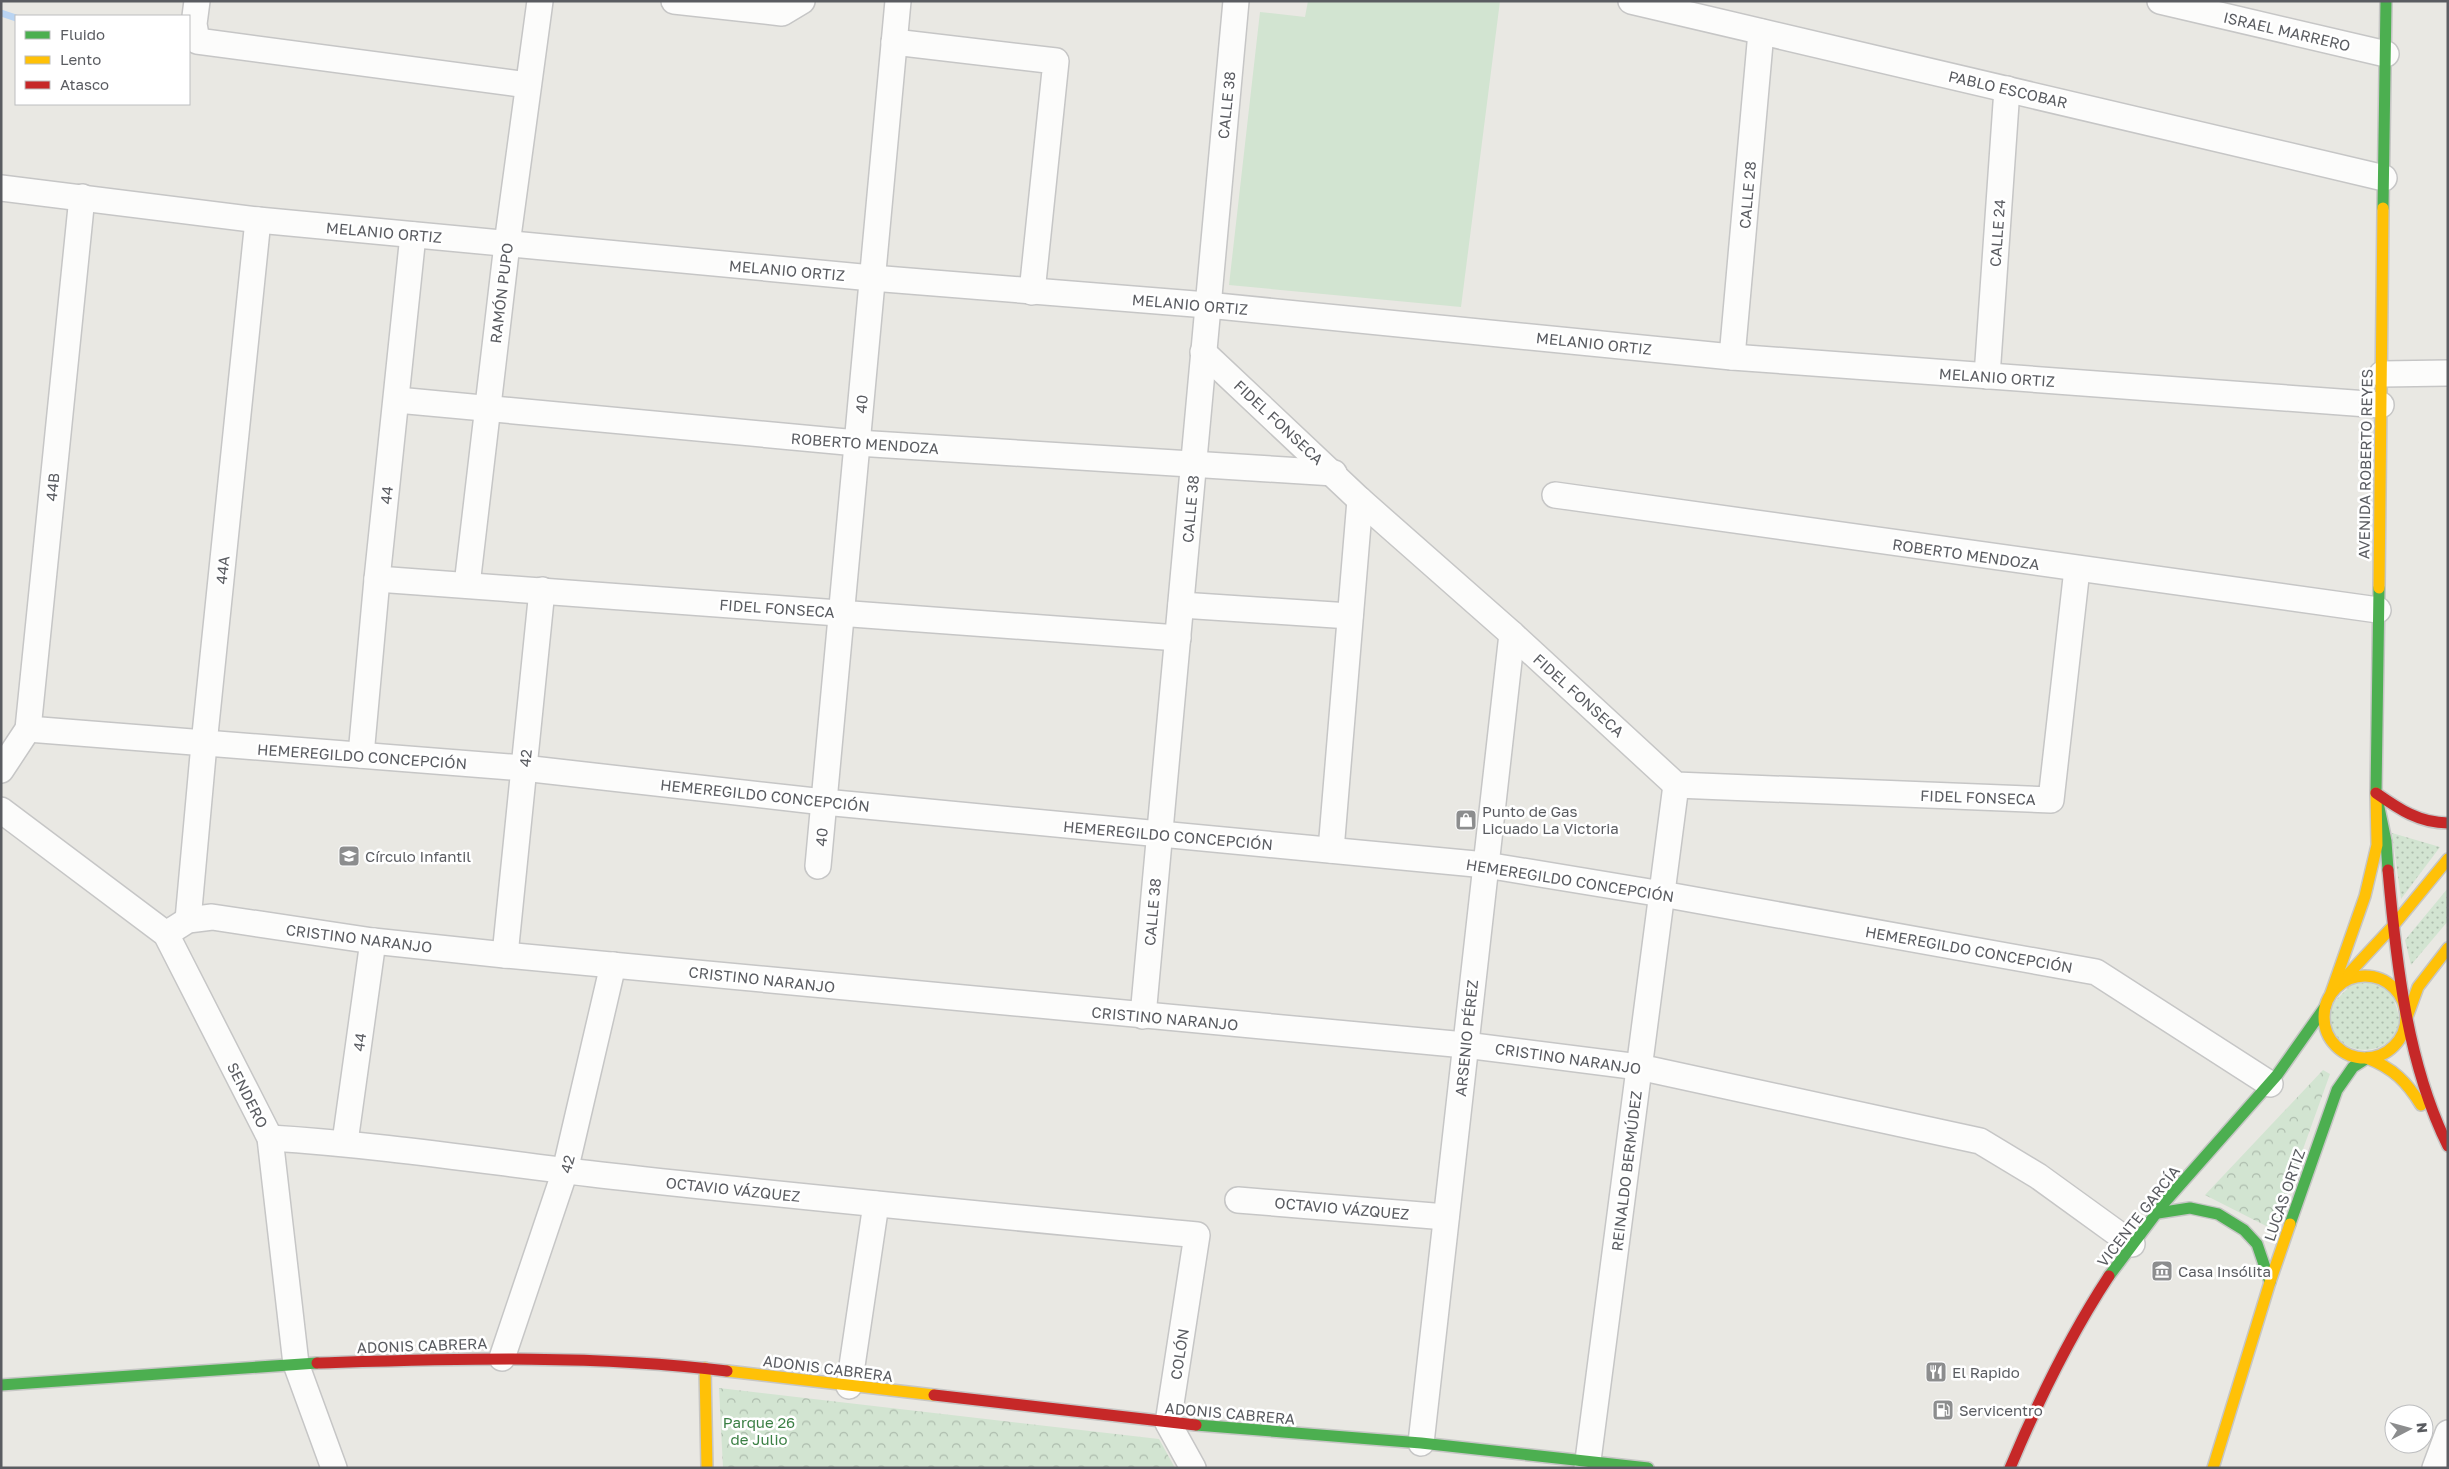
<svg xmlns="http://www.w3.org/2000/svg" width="2449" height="1469" font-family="'Golos Text',sans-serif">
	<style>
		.grass { fill: url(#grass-dots) }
		.park { fill: url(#park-crowns) }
		.pitch { fill: #d2e4d1 }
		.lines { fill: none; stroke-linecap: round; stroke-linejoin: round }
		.stream { stroke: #b9d4f2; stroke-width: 7 }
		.street-casing { stroke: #c6c6c6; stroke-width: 28 }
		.fast-casing { stroke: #c6c6c5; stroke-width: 14 }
		.slow-casing { stroke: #c6c6c5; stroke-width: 14 }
		.jam-casing { stroke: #c6c6c5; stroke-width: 14 }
		.street { stroke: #fcfcfb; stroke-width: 25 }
		.fast { stroke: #4caf50; stroke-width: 11 }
		.slow { stroke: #ffc107; stroke-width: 11 }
		.jam { stroke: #c62828; stroke-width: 11 }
		.labels { text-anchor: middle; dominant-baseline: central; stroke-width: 5; stroke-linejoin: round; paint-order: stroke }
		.street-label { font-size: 15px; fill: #5a5c61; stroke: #fff }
		.poi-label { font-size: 15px; fill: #5a5c61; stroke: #fff; text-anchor: start }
		.park-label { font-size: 15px; fill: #3b7f44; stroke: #fff }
	</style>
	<defs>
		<pattern id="grass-dots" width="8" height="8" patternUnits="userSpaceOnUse" patternTransform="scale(1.25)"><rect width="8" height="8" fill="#d2e4d1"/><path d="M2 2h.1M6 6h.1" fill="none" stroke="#adbcad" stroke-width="1.8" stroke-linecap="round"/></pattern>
		<pattern id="park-crowns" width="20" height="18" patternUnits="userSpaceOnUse" patternTransform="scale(1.25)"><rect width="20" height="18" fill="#d2e4d1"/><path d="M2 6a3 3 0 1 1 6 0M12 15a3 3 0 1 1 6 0" fill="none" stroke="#adbcad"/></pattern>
	</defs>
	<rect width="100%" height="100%" fill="#e9e8e3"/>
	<g class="grass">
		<polygon points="2392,833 2440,847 2401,899"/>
		<polygon points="2448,888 2448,921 2411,965 2405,940"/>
		<path d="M2357,979C2374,979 2392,984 2395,1003C2396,1008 2400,1016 2399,1022C2395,1059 2327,1064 2329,1007Z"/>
	</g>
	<g class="park">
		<polygon points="2323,1070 2330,1074 2274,1230 2205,1195"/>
		<polygon points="719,1388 1159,1439 1175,1468 723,1468"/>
	</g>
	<polygon class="pitch" points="1308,1 1500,1 1461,307 1229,285 1260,12 1305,17"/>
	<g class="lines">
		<polyline class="stream" points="1,13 16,18"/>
		<g class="street-casing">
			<g id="street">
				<polyline points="197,1 194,24 197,41 528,85"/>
				<polyline points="674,1 782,13 802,1"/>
				<polyline points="1631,1 2384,178"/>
				<polyline points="2160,1 2386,54"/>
				<polyline points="894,42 1056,61 1032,292"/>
				<polyline points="1,188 258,220 872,278 1207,305 1732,357 2381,405"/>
				<polyline points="1203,352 1360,500 1512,634 1676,785 2051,800 2077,569"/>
				<polyline points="1732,357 1761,32"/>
				<polyline points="2382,374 2448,373"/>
				<polyline points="1987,376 2007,89"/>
				<polyline points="397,400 857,443 1334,473"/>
				<polyline points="1555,495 2378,610"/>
				<polyline points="377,579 1178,638"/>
				<polyline points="467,585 507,244 540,1"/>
				<polyline points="1181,605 1350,616"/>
				<polyline points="28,729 523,768 824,802 1486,865 1662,894 2096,972 2270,1084"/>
				<polyline points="361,755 377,579 413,235"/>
				<polyline points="1,770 28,729 82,197"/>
				<polyline points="1,810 166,934 270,1138 296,1364 334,1468"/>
				<polyline points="1331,850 1360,500"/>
				<polyline points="818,866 898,1"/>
				<polyline points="188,920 204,744 258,220"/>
				<polyline points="166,934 188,920 212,917 373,941 505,955 1465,1045 1639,1067 1980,1141 2038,1176 2132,1244"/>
				<polyline points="505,955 542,590"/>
				<polyline points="1143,1016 1236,1"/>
				<path d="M270,1138C384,1145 497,1163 610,1176C805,1198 1001,1216 1197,1235L1168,1423L1193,1468"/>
				<polyline points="345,1142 373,941"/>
				<polyline points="1238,1200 1446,1217"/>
				<polyline points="502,1358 565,1171 613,965"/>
				<polyline points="849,1386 876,1204"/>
				<polyline points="1421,1443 1512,634"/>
				<polyline points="1587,1468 1676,785"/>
				<polyline points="2435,1468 2448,1433"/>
			</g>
		</g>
		<g class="fast-casing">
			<g id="fast">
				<polyline points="2383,208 2386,1"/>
				<polyline points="2379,588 2376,793 2386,841 2388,870"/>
				<polyline points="2158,1213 2190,1208 2218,1214 2244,1230 2257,1244 2270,1282"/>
				<polyline points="2290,1224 2337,1090 2353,1067 2367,1058"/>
				<polyline points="2109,1276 2164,1203 2277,1075 2325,1007"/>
				<polyline points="1,1385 317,1363"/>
				<polyline points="1196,1425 1421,1443 1648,1468"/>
			</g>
		</g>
		<g class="slow-casing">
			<g id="slow">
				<polyline points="2379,588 2383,208"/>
				<circle cx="2365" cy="1017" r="41"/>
				<polyline points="2340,983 2393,926 2448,859"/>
				<polyline points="2331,993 2365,896 2377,845 2376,793"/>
				<polyline points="2407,1017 2418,987 2448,948"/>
				<path d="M2367,1058C2393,1068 2407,1082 2421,1105"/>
				<polyline points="705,1368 707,1468"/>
				<polyline points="727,1371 934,1395"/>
				<polyline points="2213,1468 2270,1282 2290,1224"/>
			</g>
		</g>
		<g class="jam-casing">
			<g id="jam">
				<path d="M2376,793C2399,809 2419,823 2448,823"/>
				<path d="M2388,870C2396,961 2407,1064 2448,1146"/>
				<path d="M317,1363C454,1359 590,1354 727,1371"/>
				<polyline points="934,1395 1196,1425"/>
				<path d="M2010,1468C2038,1401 2069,1337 2109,1276"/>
			</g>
		</g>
		<use href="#street" class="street"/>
		<use href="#fast" class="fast"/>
		<use href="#slow" class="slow"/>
		<use href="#jam" class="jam"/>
	</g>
	<defs>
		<g id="shop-square" transform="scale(1.125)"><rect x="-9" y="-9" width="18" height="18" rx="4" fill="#8c8d8e" stroke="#fff"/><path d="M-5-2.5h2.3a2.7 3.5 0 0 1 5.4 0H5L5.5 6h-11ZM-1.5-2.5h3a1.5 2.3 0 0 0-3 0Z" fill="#fff"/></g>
		<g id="school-square" transform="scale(1.125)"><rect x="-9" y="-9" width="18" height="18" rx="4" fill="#8c8d8e" stroke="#fff"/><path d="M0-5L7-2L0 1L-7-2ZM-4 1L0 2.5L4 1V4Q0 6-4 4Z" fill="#fff"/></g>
		<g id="museum-square" transform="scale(1.125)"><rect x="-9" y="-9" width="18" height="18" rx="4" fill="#8c8d8e" stroke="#fff"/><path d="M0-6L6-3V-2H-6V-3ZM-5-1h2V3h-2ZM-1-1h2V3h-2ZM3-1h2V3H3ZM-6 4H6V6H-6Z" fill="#fff"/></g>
		<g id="restaurant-square" transform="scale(1.125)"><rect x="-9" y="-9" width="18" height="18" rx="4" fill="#8c8d8e" stroke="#fff"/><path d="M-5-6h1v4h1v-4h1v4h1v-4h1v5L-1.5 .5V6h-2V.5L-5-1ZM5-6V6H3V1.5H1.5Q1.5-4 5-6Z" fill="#fff"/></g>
		<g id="fuel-square" transform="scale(1.125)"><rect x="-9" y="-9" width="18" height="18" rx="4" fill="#8c8d8e" stroke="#fff"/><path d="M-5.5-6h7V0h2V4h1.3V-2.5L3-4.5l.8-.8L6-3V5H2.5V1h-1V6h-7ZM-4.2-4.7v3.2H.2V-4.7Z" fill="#fff"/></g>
	</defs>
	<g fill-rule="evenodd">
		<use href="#shop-square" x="1466" y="820"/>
		<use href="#school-square" x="349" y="856"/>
		<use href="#museum-square" x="2162" y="1271"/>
		<use href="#restaurant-square" x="1936" y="1372"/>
		<use href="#fuel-square" x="1943" y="1410"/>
	</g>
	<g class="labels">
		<g class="street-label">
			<text transform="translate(2287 31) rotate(13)">ISRAEL MARRERO</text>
			<text transform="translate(2008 89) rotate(13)">PABLO ESCOBAR</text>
			<text transform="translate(1226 105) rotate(-84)">CALLE 38</text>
			<text transform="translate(1747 195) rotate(-85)">CALLE 28</text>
			<text transform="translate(384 232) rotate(5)">MELANIO ORTIZ</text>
			<text transform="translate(1997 233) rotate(-86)">CALLE 24</text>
			<text transform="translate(787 270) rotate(5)">MELANIO ORTIZ</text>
			<text transform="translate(501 293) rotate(-83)">RAMÓN PUPO</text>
			<text transform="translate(1190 304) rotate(5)">MELANIO ORTIZ</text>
			<text transform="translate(1594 343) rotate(6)">MELANIO ORTIZ</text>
			<text transform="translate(1997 377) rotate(4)">MELANIO ORTIZ</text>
			<text transform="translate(861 404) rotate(-85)">40</text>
			<text transform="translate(1279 422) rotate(43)">FIDEL FONSECA</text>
			<text transform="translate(865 443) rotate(4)">ROBERTO MENDOZA</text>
			<text transform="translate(2365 464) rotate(-89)">AVENIDA ROBERTO REYES</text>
			<text transform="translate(52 487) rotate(-84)">44B</text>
			<text transform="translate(386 495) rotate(-84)">44</text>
			<text transform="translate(1190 509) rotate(-85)">CALLE 38</text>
			<text transform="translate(1966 554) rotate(8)">ROBERTO MENDOZA</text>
			<text transform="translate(222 570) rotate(-84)">44A</text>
			<text transform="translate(777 608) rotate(4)">FIDEL FONSECA</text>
			<text transform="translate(1579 695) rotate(42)">FIDEL FONSECA</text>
			<text transform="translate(362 756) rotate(4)">HEMEREGILDO CONCEPCIÓN</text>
			<text transform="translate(525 758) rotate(-84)">42</text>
			<text transform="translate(765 795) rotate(6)">HEMEREGILDO CONCEPCIÓN</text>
			<text transform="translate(1978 797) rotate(2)">FIDEL FONSECA</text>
			<text transform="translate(1168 835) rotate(5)">HEMEREGILDO CONCEPCIÓN</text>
			<text transform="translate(821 837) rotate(-85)">40</text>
			<text transform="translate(1570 880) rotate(9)">HEMEREGILDO CONCEPCIÓN</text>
			<text transform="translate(1152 912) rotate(-85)">CALLE 38</text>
			<text transform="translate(359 938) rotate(7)">CRISTINO NARANJO</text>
			<text transform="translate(1969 949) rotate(10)">HEMEREGILDO CONCEPCIÓN</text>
			<text transform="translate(762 979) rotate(6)">CRISTINO NARANJO</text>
			<text transform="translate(1165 1018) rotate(5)">CRISTINO NARANJO</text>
			<text transform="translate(1466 1038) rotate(-84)">ARSENIO PÉREZ</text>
			<text transform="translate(359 1042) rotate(-82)">44</text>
			<text transform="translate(1568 1058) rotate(8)">CRISTINO NARANJO</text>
			<text transform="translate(248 1095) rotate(63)">SENDERO</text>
			<text transform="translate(567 1164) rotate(-75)">42</text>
			<text transform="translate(1626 1171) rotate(-83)">REINALDO BERMÚDEZ</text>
			<text transform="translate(733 1189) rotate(6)">OCTAVIO VÁZQUEZ</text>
			<text transform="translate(2284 1195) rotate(-71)">LUCAS ORTIZ</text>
			<text transform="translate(1342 1208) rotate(5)">OCTAVIO VÁZQUEZ</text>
			<text transform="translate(2138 1216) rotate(-52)">VICENTE GARCÍA</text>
			<text transform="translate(422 1345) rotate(-2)">ADONIS CABRERA</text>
			<text transform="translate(1179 1354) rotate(-81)">COLÓN</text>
			<text transform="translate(828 1368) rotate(7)">ADONIS CABRERA</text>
			<text transform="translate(1230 1413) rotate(5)">ADONIS CABRERA</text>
		</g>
		<g class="poi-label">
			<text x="1482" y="811">Punto de Gas<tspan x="1482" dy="17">Licuado La Victoria</tspan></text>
			<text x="365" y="856">Círculo Infantil</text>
			<text x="2178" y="1271">Casa Insólita</text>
			<text x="1952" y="1372">El Rapido</text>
			<text x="1959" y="1410">Servicentro</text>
		</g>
		<g class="park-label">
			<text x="759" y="1422">Parque 26<tspan x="759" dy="17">de Julio</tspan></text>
		</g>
	</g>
	<rect width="2449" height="1469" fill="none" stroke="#5a5c61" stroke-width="5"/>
	<rect x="15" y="15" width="175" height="90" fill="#ffffff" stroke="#bdbec0"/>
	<rect x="25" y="31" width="25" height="8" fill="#4caf50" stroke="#bdbec0"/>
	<text x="60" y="40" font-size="15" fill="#5a5c61">Fluido</text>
	<rect x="25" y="56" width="25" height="8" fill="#ffc107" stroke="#bdbec0"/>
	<text x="60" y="65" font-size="15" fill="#5a5c61">Lento</text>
	<rect x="25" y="81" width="25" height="8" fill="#c62828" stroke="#bdbec0"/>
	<text x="60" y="90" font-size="15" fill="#5a5c61">Atasco</text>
	<g transform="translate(2409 1429) rotate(84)"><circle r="24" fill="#ffffff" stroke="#bdbec0"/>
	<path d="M0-4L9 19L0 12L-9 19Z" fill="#8c8d8e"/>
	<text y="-8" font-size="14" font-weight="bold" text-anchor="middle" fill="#5a5c61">N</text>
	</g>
</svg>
